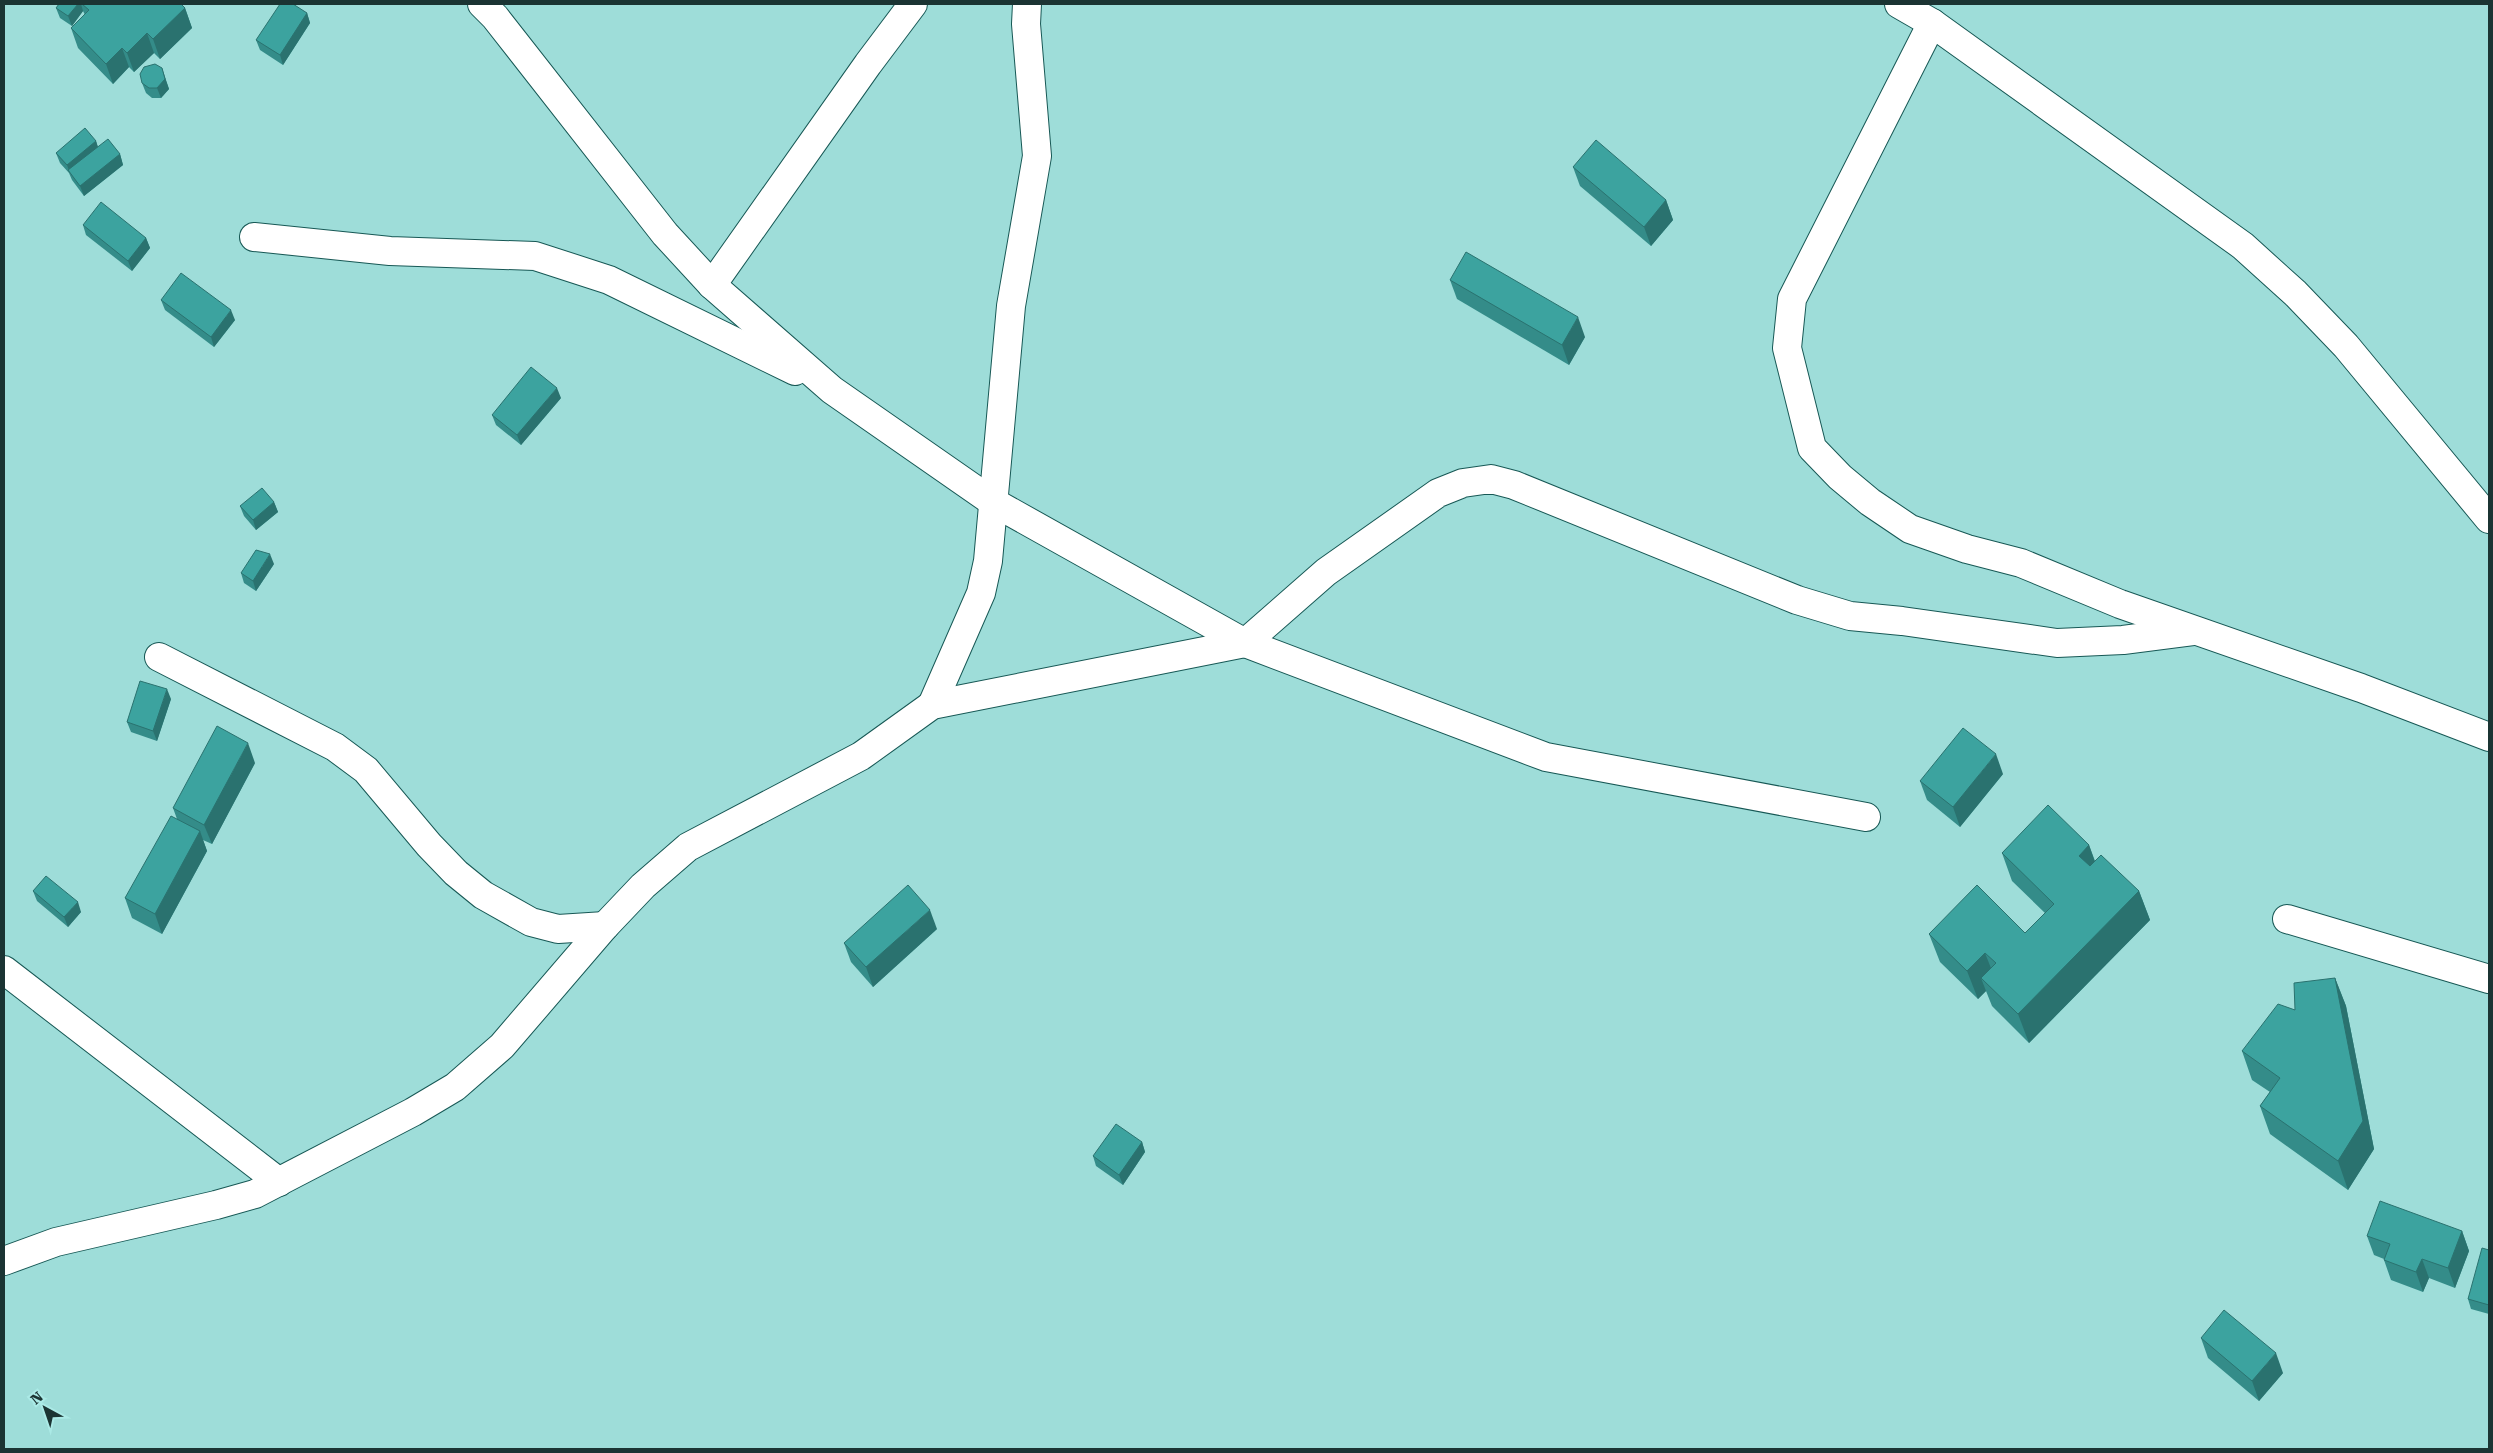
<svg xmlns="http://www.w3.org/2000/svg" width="2493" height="1453" font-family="'Roboto Serif',serif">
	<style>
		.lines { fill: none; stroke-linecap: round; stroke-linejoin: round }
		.minor-casing { stroke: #175855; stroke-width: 30 }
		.minor { stroke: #fff; stroke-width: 28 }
		.wall { fill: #348c89 }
		.shaded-wall { fill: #2a726f }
		.building { fill: #3ca39f; stroke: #2a726f }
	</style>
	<rect width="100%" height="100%" fill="#9eddd9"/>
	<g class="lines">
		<g class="minor-casing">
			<g id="minor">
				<polyline points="482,4 495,17 665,234 712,285 832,390 993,502 1245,643 1546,757 1866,817"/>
				<polyline points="1899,4 1932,23 2243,246 2295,293 2346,346 2489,519"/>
				<polyline points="1932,23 1792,299 1787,348 1812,448 1840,477 1870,502 1910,529 1967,549 2021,563 2120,604 2361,688 2489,737"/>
				<polyline points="254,237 390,251 535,256 609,280 795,371"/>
				<polyline points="712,285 868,64 913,4"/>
				<polyline points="159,657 335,747 366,770 429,845 456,873 483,895 531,922 558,929 605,926"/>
				<polyline points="932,705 981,593 988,561 1011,306 1037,156 1026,24 1027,4"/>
				<polyline points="2287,919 2489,979"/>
				<polyline points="4,970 279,1182"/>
				<polyline points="4,1261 56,1242 216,1205 255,1194 413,1112 455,1087 502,1046 605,926 643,886 688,847 861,756 932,705 1245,643 1326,572 1438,493 1463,483 1491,479 1514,485 1797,600 1850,616 1902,621 2057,643 2123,640 2193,631"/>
			</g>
		</g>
		<use href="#minor" class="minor"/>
	</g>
	<g class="wall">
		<polygon points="59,4 181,4 185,8 192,28 160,59 154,53 134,72 129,67 113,84 78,48 71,28 85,15 83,11 72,26 60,18 56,8"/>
		<polygon points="307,13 310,23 283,65 260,50 256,40"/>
		<polygon points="165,78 169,89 161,98 152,98 146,93 142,83"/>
		<polygon points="96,141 98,147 120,154 123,165 84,196 72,180 69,173 60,163 56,153"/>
		<polygon points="1573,167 1666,200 1673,220 1651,246 1580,186"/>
		<polygon points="83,225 146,238 150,248 132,271 86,235"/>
		<polygon points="1450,280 1585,337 1569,365 1457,299"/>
		<polygon points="161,300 235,320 214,347 165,310"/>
		<polygon points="561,398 521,445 496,425 492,415"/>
		<polygon points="274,502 278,512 256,530 244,516 240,506"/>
		<polygon points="274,564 256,591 244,583 241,573"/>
		<polygon points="171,699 157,741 131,732 127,722"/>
		<polygon points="255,763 212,844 203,840 207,851 162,934 132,918 125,898 177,819 173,808"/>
		<polygon points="2003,774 1960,827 1927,800 1920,781"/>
		<polygon points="2089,845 2095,861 2139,891 2150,920 2029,1043 1992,1006 1986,991 1978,999 1940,962 1929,934 2025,933 2045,913 2012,881 2002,853"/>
		<polygon points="33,891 81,912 68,927 37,901"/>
		<polygon points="937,929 873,987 851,962 844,943"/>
		<polygon points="2335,978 2346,1006 2374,1149 2348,1190 2270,1134 2260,1106 2270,1092 2252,1080 2242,1051"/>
		<polygon points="1142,1142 1145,1152 1123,1185 1096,1166 1093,1156"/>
		<polygon points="2462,1231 2469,1251 2455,1288 2429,1278 2423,1292 2391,1280 2384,1260 2384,1259 2374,1255 2367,1236"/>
		<polygon points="2489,1250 2489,1314 2471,1309 2468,1299"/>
		<polygon points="2201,1338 2283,1373 2259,1401 2208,1358"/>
	</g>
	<g class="shaded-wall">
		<polygon points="78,4 81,4 83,11 72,26 68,16"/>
		<polygon points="185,8 192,28 160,59 153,39"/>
		<polygon points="307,13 310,23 283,65 280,55"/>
		<polygon points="147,33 154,53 134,72 127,53"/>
		<polygon points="122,48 129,67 113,84 106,64"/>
		<polygon points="162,68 169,89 161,98 157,88"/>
		<polygon points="96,141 99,151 70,173 67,165"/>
		<polygon points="120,154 123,165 84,196 80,186"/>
		<polygon points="1666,200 1673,220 1651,246 1644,227"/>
		<polygon points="146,238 150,248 132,271 128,261"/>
		<polygon points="231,310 235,320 214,347 211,337"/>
		<polygon points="1578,317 1585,337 1569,365 1562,345"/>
		<polygon points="557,388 561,398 521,445 517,435"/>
		<polygon points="274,502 278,512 256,530 253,520"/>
		<polygon points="270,554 274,564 256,591 253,581"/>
		<polygon points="167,689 171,699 157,741 153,731"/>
		<polygon points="248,743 255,763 212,844 204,825"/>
		<polygon points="1996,754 2003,774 1960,827 1953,807"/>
		<polygon points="200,831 207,851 162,934 155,914"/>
		<polygon points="2089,845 2099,874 2089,884 2079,856"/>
		<polygon points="2139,891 2150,920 2029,1043 2018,1014"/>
		<polygon points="78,902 81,912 68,927 64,917"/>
		<polygon points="930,910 937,929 873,987 866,967"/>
		<polygon points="1985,953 1996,981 1981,978 1986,991 1978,999 1967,971"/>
		<polygon points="2335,978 2346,1006 2374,1149 2348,1190 2338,1161"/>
		<polygon points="1142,1142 1145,1152 1123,1185 1119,1175"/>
		<polygon points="2462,1231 2469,1251 2455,1288 2448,1268"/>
		<polygon points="2422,1259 2429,1278 2423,1292 2416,1272"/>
		<polygon points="2276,1353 2283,1373 2259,1401 2252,1381"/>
	</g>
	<g class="building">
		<polygon points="59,4 78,4 68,16 56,8"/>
		<polygon points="82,4 181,4 185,8 153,39 147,33 127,53 122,48 106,64 71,28 89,10"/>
		<polygon points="280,4 293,4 307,13 280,55 256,40"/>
		<polygon points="155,64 162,68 165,79 157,88 149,88 142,83 140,74 144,67"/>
		<polygon points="85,128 96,141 67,165 56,153"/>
		<polygon points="108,139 120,154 80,186 68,170"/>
		<polygon points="1596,140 1666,200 1644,227 1573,167"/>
		<polygon points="101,202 146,238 128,261 83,225"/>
		<polygon points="1466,252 1578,317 1562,345 1450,280"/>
		<polygon points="181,273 231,310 211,337 161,300"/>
		<polygon points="531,367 557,388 517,435 492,415"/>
		<polygon points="262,488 274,502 253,520 240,506"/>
		<polygon points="256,550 270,554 253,581 241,573"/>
		<polygon points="140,681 167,689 153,731 127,722"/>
		<polygon points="217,726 248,743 204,825 173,808"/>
		<polygon points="1963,728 1996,754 1953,807 1920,781"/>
		<polygon points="2048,805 2089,845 2079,856 2090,866 2101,855 2139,891 2018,1014 1981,978 1996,963 1985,953 1967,971 1929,934 1977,885 2025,933 2054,904 2002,853"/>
		<polygon points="171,816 200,831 155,914 125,898"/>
		<polygon points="46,876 78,902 64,917 33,891"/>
		<polygon points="908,885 930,910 866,967 844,943"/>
		<polygon points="2335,978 2363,1121 2338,1161 2260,1106 2280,1078 2242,1051 2278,1004 2295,1010 2294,983"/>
		<polygon points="1116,1124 1142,1142 1119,1175 1093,1156"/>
		<polygon points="2380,1201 2462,1231 2448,1268 2422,1259 2416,1272 2384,1260 2390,1244 2367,1236"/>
		<polygon points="2482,1248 2489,1250 2489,1305 2468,1299"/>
		<polygon points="2224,1310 2276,1353 2252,1381 2201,1338"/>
	</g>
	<rect width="2493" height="1453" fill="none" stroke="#1b3433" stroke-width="10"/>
	<g transform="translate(45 1408) rotate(320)" stroke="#abeae6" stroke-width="4" paint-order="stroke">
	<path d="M0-4L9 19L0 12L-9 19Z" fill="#1b3433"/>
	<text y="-8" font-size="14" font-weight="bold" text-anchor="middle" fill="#1b3433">N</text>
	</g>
</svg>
